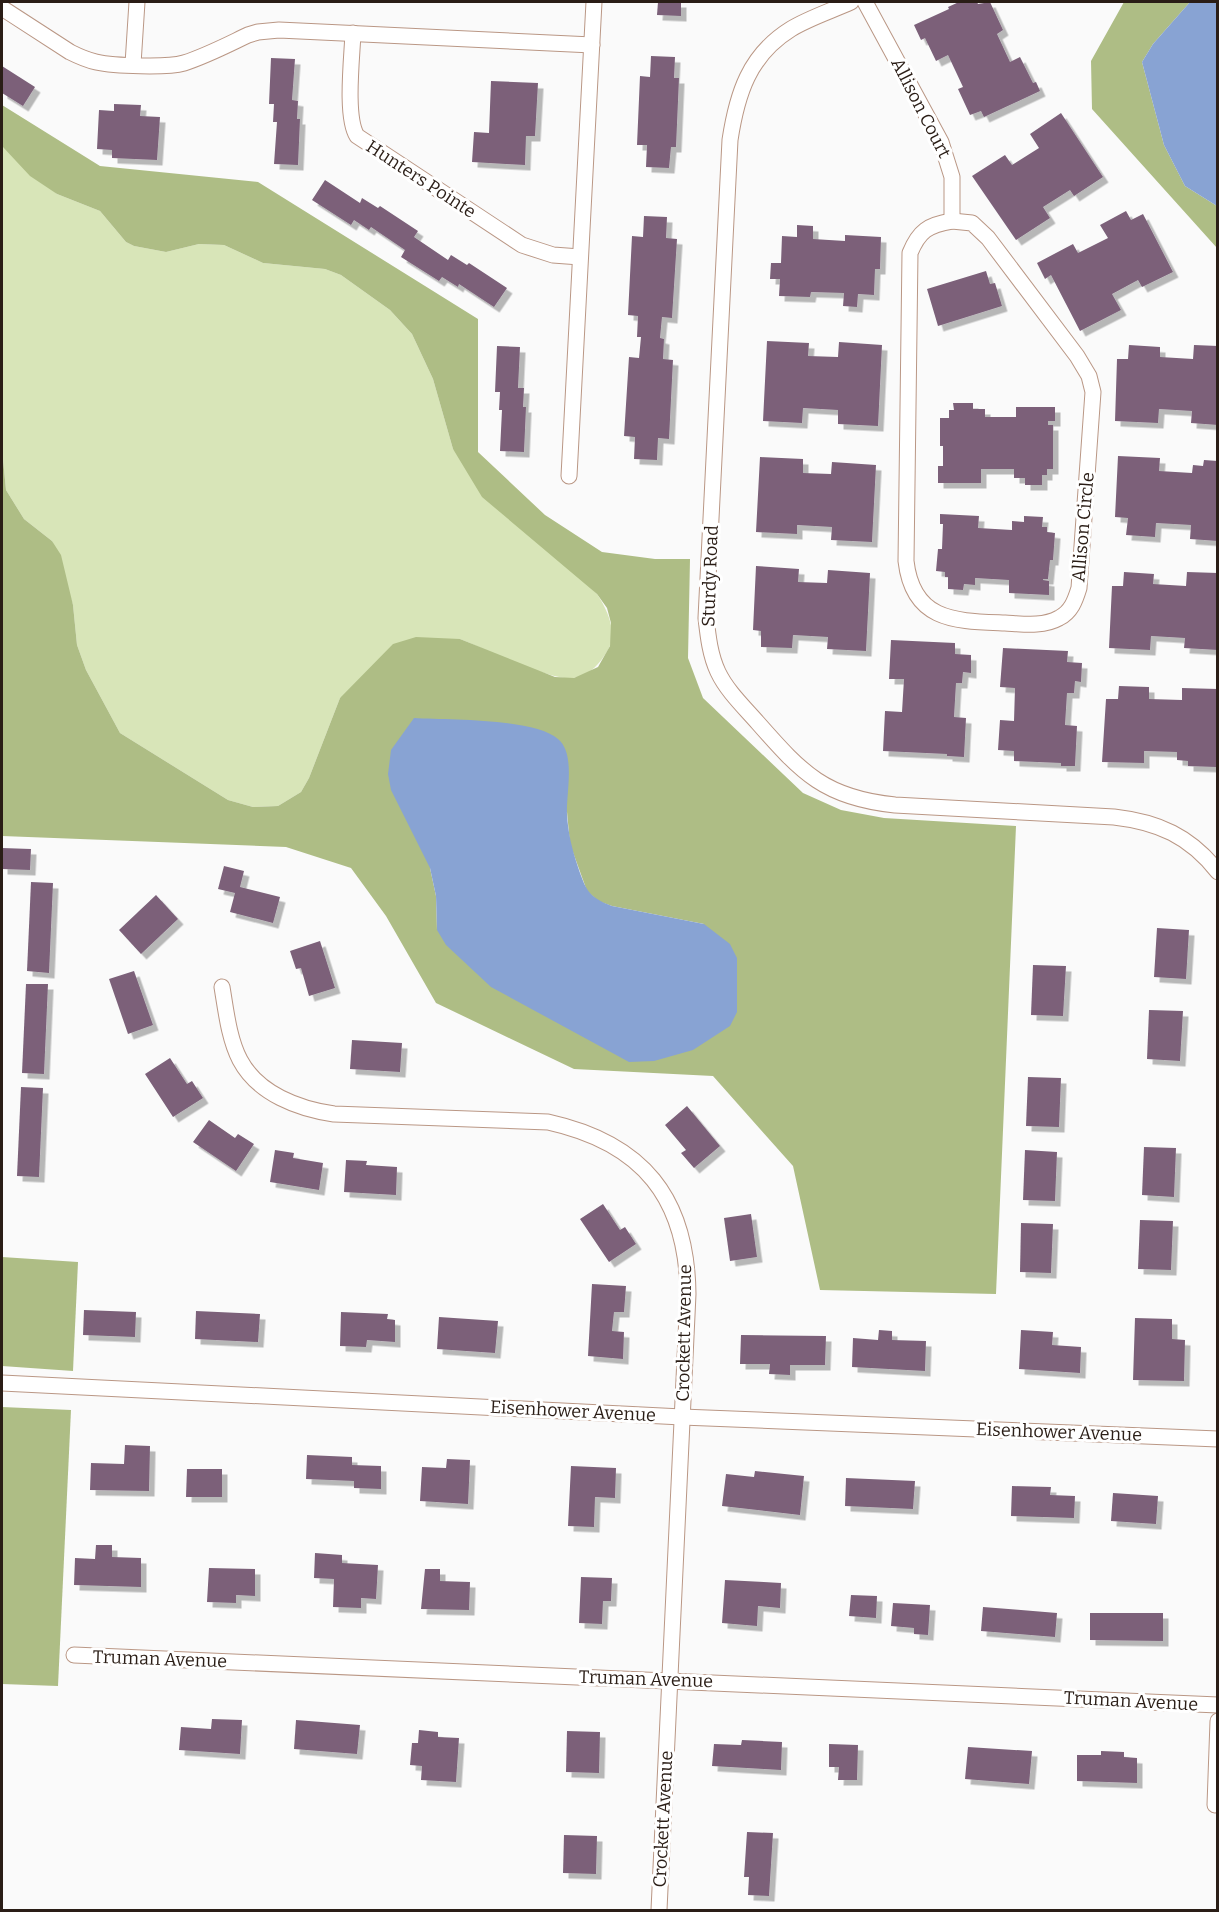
<svg xmlns="http://www.w3.org/2000/svg" width="1219" height="1912" font-family="Bitter,serif">
	<style>
		.green { fill: #d8e5b8 }
		.forest { fill: #aebd85; fill-rule: evenodd }
		.water { fill: #88a3d3 }
		.building { fill: #7b6179; filter: url(#shadow) }
		.lines { fill: none; stroke-linecap: round; stroke-linejoin: round }
		.street-casing { stroke: #ba9785; stroke-width: 17 }
		.street { stroke: #fff; stroke-width: 15 }
		.labels { text-anchor: middle; dominant-baseline: central; stroke-width: 6; stroke-linejoin: round; paint-order: stroke }
		.street-label { font-size: 18px; fill: #2a1d16; stroke: #fff }
	</style>
	<defs>
		<filter id="shadow"><feDropShadow dx="5.5" dy="5.5" stdDeviation="0" flood-color="#0004"/></filter>
	</defs>
	<rect width="100%" height="100%" fill="#fafafa"/>
	<path class="green" d="M2,146L57,194L100,211L126,242L134,246L166,252L199,244L224,245L263,263L325,269L341,275L390,310L412,334L433,379L453,449L597,594C607,609 618,632 608,650C600,663 591,675 574,678C553,682 483,648 460,639L340,698L309,778L301,792L278,806L253,807L228,800L120,733L86,670L77,645L73,605L52,541L24,519L6,490L2,449Z"/>
	<g class="forest">
		<polygon points="1124,2 1190,2 1153,44 1142,62 1164,145 1185,186 1217,206 1217,248 1092,109 1091,61"/>
		<path d="M2,105L100,166L258,182L478,319V452L545,515L602,552L655,559H690L688,658L703,698L803,793L841,810L884,818L1016,826L996,1294L820,1290L793,1166L713,1076L574,1069L436,1003L386,916L351,868L286,847L2,836V449L6,490L24,519L52,541L61,555L73,605L77,645L86,670L120,733L228,800L253,807L278,806L301,792L309,778L340,698L393,644L416,637L460,639L555,677L574,678L598,667L610,646L611,623L607,608L597,594L482,497L453,449L433,379L412,334L390,310L341,275L325,269L263,263L224,245L199,244L166,252L134,246L126,242L100,211L57,194L30,176L2,146ZM567,812L570,844L587,891L598,901L612,906L704,924L437,930L436,896L430,868Z"/>
		<polygon points="2,1257 78,1262 73,1371 2,1366"/>
		<polygon points="2,1407 71,1410 58,1686 2,1684"/>
	</g>
	<g class="water">
		<polygon points="1190,2 1217,2 1217,206 1185,186 1164,145 1142,62 1153,44"/>
		<path d="M414,718C448,720 534,718 558,739C576,754 566,793 567,814C568,833 572,849 578,867C586,890 588,897 612,906L704,924L730,944L737,958V1012L730,1026L693,1050L654,1061L629,1062L491,987L446,945L437,930L436,896L430,868L391,790L388,774L391,750Z"/>
	</g>
	<g class="building">
		<polygon points="658,2 681,2 681,16 657,15"/>
		<polygon points="959,2 977,2 978,4 990,2 1003,30 997,34 1010,62 1020,57 1033,83 1036,82 1040,91 984,117 981,111 970,115 958,89 963,87 948,55 936,61 925,38 921,40 914,25 949,9 948,7"/>
		<polygon points="651,56 675,57 674,78 679,78 676,147 671,147 669,168 646,167 647,145 637,145 640,76 650,77"/>
		<polygon points="271,58 295,59 292,100 298,101 297,119 300,119 298,165 274,164 277,122 273,122 274,104 269,104"/>
		<polygon points="2,66 35,87 23,106 2,93"/>
		<polygon points="491,81 538,83 535,136 526,136 525,165 472,162 474,132 489,133"/>
		<polygon points="114,104 141,105 140,116 160,117 157,160 112,158 112,150 97,149 99,110 114,111"/>
		<polygon points="1061,113 1103,177 1074,196 1070,190 1043,207 1050,218 1016,240 972,176 1005,155 1012,165 1039,148 1030,134"/>
		<polygon points="325,180 360,203 362,198 378,208 380,206 418,231 414,237 448,260 451,255 467,265 469,263 507,288 494,307 459,284 458,287 442,277 439,281 401,257 405,250 371,227 369,230 354,220 351,225 312,200"/>
		<polygon points="1126,211 1131,220 1143,214 1173,272 1142,287 1138,280 1112,294 1121,310 1080,331 1051,275 1045,279 1037,263 1073,244 1078,253 1108,238 1100,225"/>
		<polygon points="644,216 667,217 666,238 677,239 672,318 662,317 660,338 664,339 663,359 673,360 669,439 658,438 657,460 634,459 635,437 624,436 629,357 639,358 641,337 637,337 638,316 628,315 632,236 643,237"/>
		<polygon points="797,225 813,226 813,239 845,241 845,235 881,237 880,269 875,269 874,295 858,294 857,307 843,306 844,293 811,292 810,297 779,296 780,279 770,279 771,263 781,263 782,236 797,237"/>
		<polygon points="986,271 990,284 995,283 1002,306 938,326 927,289"/>
		<polygon points="767,341 809,343 808,356 838,357 839,342 882,345 878,426 838,424 838,410 803,408 802,423 763,421"/>
		<polygon points="1129,345 1160,347 1160,357 1193,359 1194,345 1218,346 1218,425 1191,423 1192,411 1159,409 1158,423 1115,421 1117,359 1128,359"/>
		<polygon points="497,346 520,347 518,388 524,388 523,407 526,407 524,452 500,451 502,410 499,410 500,392 495,392"/>
		<polygon points="953,403 973,403 973,409 985,409 985,417 1016,417 1016,407 1055,407 1055,421 1048,421 1048,425 1053,425 1053,469 1047,469 1047,475 1042,475 1042,485 1025,485 1025,478 1014,478 1014,469 981,469 981,483 938,483 938,466 943,466 943,446 940,446 940,418 949,418 949,410 954,410"/>
		<polygon points="1118,456 1160,458 1159,471 1192,473 1193,465 1203,466 1204,460 1218,461 1218,541 1190,539 1191,525 1156,523 1155,537 1126,535 1128,518 1115,517"/>
		<polygon points="760,457 803,459 803,473 831,474 832,462 876,465 872,542 831,540 832,527 797,525 797,534 756,532"/>
		<polygon points="940,514 979,516 978,528 1012,530 1012,521 1024,522 1024,516 1043,517 1042,527 1047,527 1047,532 1055,533 1053,560 1050,560 1048,579 1043,579 1043,580 1049,581 1049,595 1009,593 1009,580 975,578 975,585 964,584 963,590 948,589 948,577 945,577 945,572 936,571 938,549 942,549 943,524 940,524"/>
		<polygon points="756,566 799,569 798,582 827,583 828,570 870,573 866,651 827,649 828,637 793,635 792,648 761,647 761,631 753,630"/>
		<polygon points="1124,572 1154,574 1153,584 1186,586 1187,572 1218,573 1218,650 1184,648 1185,638 1151,636 1150,650 1109,648 1112,586 1123,586"/>
		<polygon points="891,640 955,643 955,654 971,655 971,673 963,672 962,683 956,683 954,717 966,718 964,757 947,756 947,754 883,751 885,711 902,712 904,679 889,679"/>
		<polygon points="1003,648 1068,651 1067,662 1082,663 1081,682 1075,681 1074,693 1067,693 1065,725 1077,726 1075,766 1061,766 1061,763 1014,761 1014,751 998,750 1000,720 1014,721 1015,688 1000,687"/>
		<polygon points="1119,686 1149,687 1149,699 1182,700 1182,688 1218,689 1216,767 1188,766 1188,761 1177,760 1177,752 1144,751 1144,763 1102,762 1106,699 1118,699"/>
		<polygon points="2,848 31,849 30,870 2,869"/>
		<polygon points="224,866 244,871 240,887 280,897 273,923 230,912 235,893 218,889"/>
		<polygon points="31,882 53,883 49,973 27,971"/>
		<polygon points="156,895 178,919 141,954 119,930"/>
		<polygon points="1157,928 1189,930 1186,979 1154,977"/>
		<polygon points="320,941 335,988 309,996 301,968 296,969 290,951"/>
		<polygon points="1033,965 1066,966 1063,1016 1031,1015"/>
		<polygon points="134,971 153,1025 128,1034 109,979"/>
		<polygon points="26,984 48,984 44,1074 22,1073"/>
		<polygon points="1149,1010 1183,1011 1180,1061 1147,1059"/>
		<polygon points="352,1040 402,1043 400,1072 350,1069"/>
		<polygon points="170,1058 187,1084 192,1081 203,1098 173,1117 145,1074"/>
		<polygon points="1028,1077 1061,1078 1059,1127 1026,1126"/>
		<polygon points="21,1087 43,1088 39,1177 17,1176"/>
		<polygon points="687,1106 720,1146 694,1168 681,1153 686,1150 665,1125"/>
		<polygon points="209,1120 235,1138 238,1134 254,1144 236,1171 193,1142"/>
		<polygon points="1144,1147 1176,1148 1174,1197 1142,1195"/>
		<polygon points="275,1150 294,1153 293,1158 323,1163 319,1190 270,1182"/>
		<polygon points="1025,1150 1057,1152 1055,1201 1023,1200"/>
		<polygon points="346,1160 367,1161 366,1165 397,1167 396,1195 344,1192"/>
		<polygon points="603,1204 620,1230 625,1227 636,1244 609,1262 580,1219"/>
		<polygon points="751,1214 757,1257 730,1261 724,1218"/>
		<polygon points="1140,1220 1173,1221 1171,1270 1138,1269"/>
		<polygon points="1021,1223 1053,1224 1051,1273 1020,1272"/>
		<polygon points="592,1284 626,1286 624,1312 614,1312 612,1331 624,1332 623,1359 588,1356"/>
		<polygon points="84,1310 136,1312 135,1337 83,1335"/>
		<polygon points="196,1311 260,1314 258,1342 195,1339"/>
		<polygon points="341,1312 388,1314 387,1319 395,1320 395,1342 367,1340 366,1347 340,1346"/>
		<polygon points="439,1317 498,1321 495,1353 437,1349"/>
		<polygon points="1135,1318 1172,1319 1172,1339 1185,1340 1184,1381 1133,1380"/>
		<polygon points="879,1330 892,1331 892,1340 926,1341 925,1371 852,1367 853,1338 878,1340"/>
		<polygon points="1021,1330 1053,1332 1052,1345 1081,1347 1080,1373 1019,1369"/>
		<polygon points="741,1335 826,1336 825,1365 790,1365 790,1375 769,1374 770,1364 740,1364"/>
		<polygon points="125,1445 150,1446 149,1491 90,1490 91,1463 124,1464"/>
		<polygon points="307,1455 352,1457 352,1465 381,1466 381,1489 354,1488 354,1481 306,1479"/>
		<polygon points="447,1459 470,1460 468,1504 420,1501 422,1467 446,1468"/>
		<polygon points="571,1466 616,1468 615,1498 595,1497 594,1527 568,1526"/>
		<polygon points="187,1469 222,1469 222,1497 186,1497"/>
		<polygon points="755,1471 804,1476 800,1515 722,1506 726,1474 754,1477"/>
		<polygon points="846,1478 915,1481 913,1509 845,1506"/>
		<polygon points="1012,1486 1051,1487 1050,1495 1075,1496 1074,1518 1011,1516"/>
		<polygon points="1113,1493 1158,1496 1156,1524 1111,1521"/>
		<polygon points="96,1545 112,1545 112,1557 141,1558 141,1587 74,1585 75,1558 95,1559"/>
		<polygon points="315,1553 342,1555 342,1563 378,1565 376,1599 361,1598 361,1608 333,1607 334,1579 314,1578"/>
		<polygon points="209,1568 255,1569 255,1596 236,1595 236,1603 207,1602"/>
		<polygon points="425,1569 440,1569 440,1581 470,1582 469,1610 421,1609"/>
		<polygon points="581,1577 612,1578 611,1601 603,1601 602,1624 579,1623"/>
		<polygon points="725,1580 781,1583 780,1608 758,1606 757,1626 722,1623"/>
		<polygon points="851,1595 877,1596 876,1618 849,1616"/>
		<polygon points="893,1603 930,1605 928,1635 914,1634 914,1628 891,1626"/>
		<polygon points="983,1607 1057,1613 1055,1637 981,1631"/>
		<polygon points="1090,1613 1163,1613 1163,1641 1090,1640"/>
		<polygon points="212,1719 242,1720 240,1754 179,1750 181,1727 211,1729"/>
		<polygon points="296,1720 360,1725 357,1754 294,1749"/>
		<polygon points="419,1730 438,1732 438,1737 459,1738 456,1782 421,1780 422,1766 410,1765 412,1743 418,1743"/>
		<polygon points="567,1731 600,1732 599,1773 566,1772"/>
		<polygon points="742,1740 782,1742 781,1770 712,1766 714,1744 741,1745"/>
		<polygon points="829,1744 858,1745 857,1780 838,1780 839,1767 829,1767"/>
		<polygon points="968,1747 1032,1751 1029,1784 965,1779"/>
		<polygon points="1101,1751 1124,1752 1124,1757 1137,1758 1137,1783 1077,1781 1077,1755 1101,1755"/>
		<polygon points="747,1832 773,1833 769,1896 748,1895 749,1877 744,1877"/>
		<polygon points="564,1835 597,1836 596,1874 563,1873"/>
	</g>
	<g class="lines">
		<g class="street-casing">
			<g id="street">
				<path d="M851,2C831,11 809,18 791,29C749,55 737,94 730,140L706,618C708,636 710,655 718,672C727,691 744,707 758,723C802,773 825,798 895,805L1114,817C1158,822 1190,836 1218,872"/>
				<polyline points="865,2 941,142 952,177 952,221"/>
				<path d="M2,8L70,52C78,56 87,60 96,62C114,66 167,68 184,63C206,56 227,45 248,35L258,32L279,30L592,45"/>
				<path d="M353,33C352,58 345,117 357,136L522,245L553,255L580,257"/>
				<polyline points="133,64 137,2"/>
				<path d="M952,221L972,223L988,238L1077,356L1089,376L1093,392L1079,588C1075,601 1071,612 1059,618C1043,627 1023,624 1005,623C956,621 913,622 906,561L910,253C919,231 928,225 952,221Z"/>
				<polyline points="569,476 594,2"/>
				<path d="M222,987C226,1011 229,1039 240,1060C258,1094 299,1109 334,1114L548,1122C643,1143 687,1198 688,1294L659,1910"/>
				<polyline points="2,1383 682,1417 1218,1439"/>
				<polyline points="74,1655 1218,1705"/>
				<polyline points="1215,1805 1218,1721"/>
			</g>
		</g>
		<use href="#street" class="street"/>
	</g>
	<g class="labels">
		<g class="street-label">
			<text transform="translate(921 108) rotate(63)">Allison Court</text>
			<text transform="translate(421 179) rotate(33)">Hunters Pointe</text>
			<text transform="translate(1083 527) rotate(-85)">Allison Circle</text>
			<text transform="translate(710 576) rotate(-88)">Sturdy Road</text>
			<text transform="translate(684 1333) rotate(-89)">Crockett Avenue</text>
			<text transform="translate(573 1411) rotate(3)">Eisenhower Avenue</text>
			<text transform="translate(1059 1432) rotate(2)">Eisenhower Avenue</text>
			<text transform="translate(160 1659) rotate(2)">Truman Avenue</text>
			<text transform="translate(646 1679) rotate(2)">Truman Avenue</text>
			<text transform="translate(1131 1701) rotate(3)">Truman Avenue</text>
			<text transform="translate(663 1819) rotate(-87)">Crockett Avenue</text>
		</g>
	</g>
	<rect width="1219" height="1912" fill="none" stroke="#2a1d16" stroke-width="6"/>
</svg>
